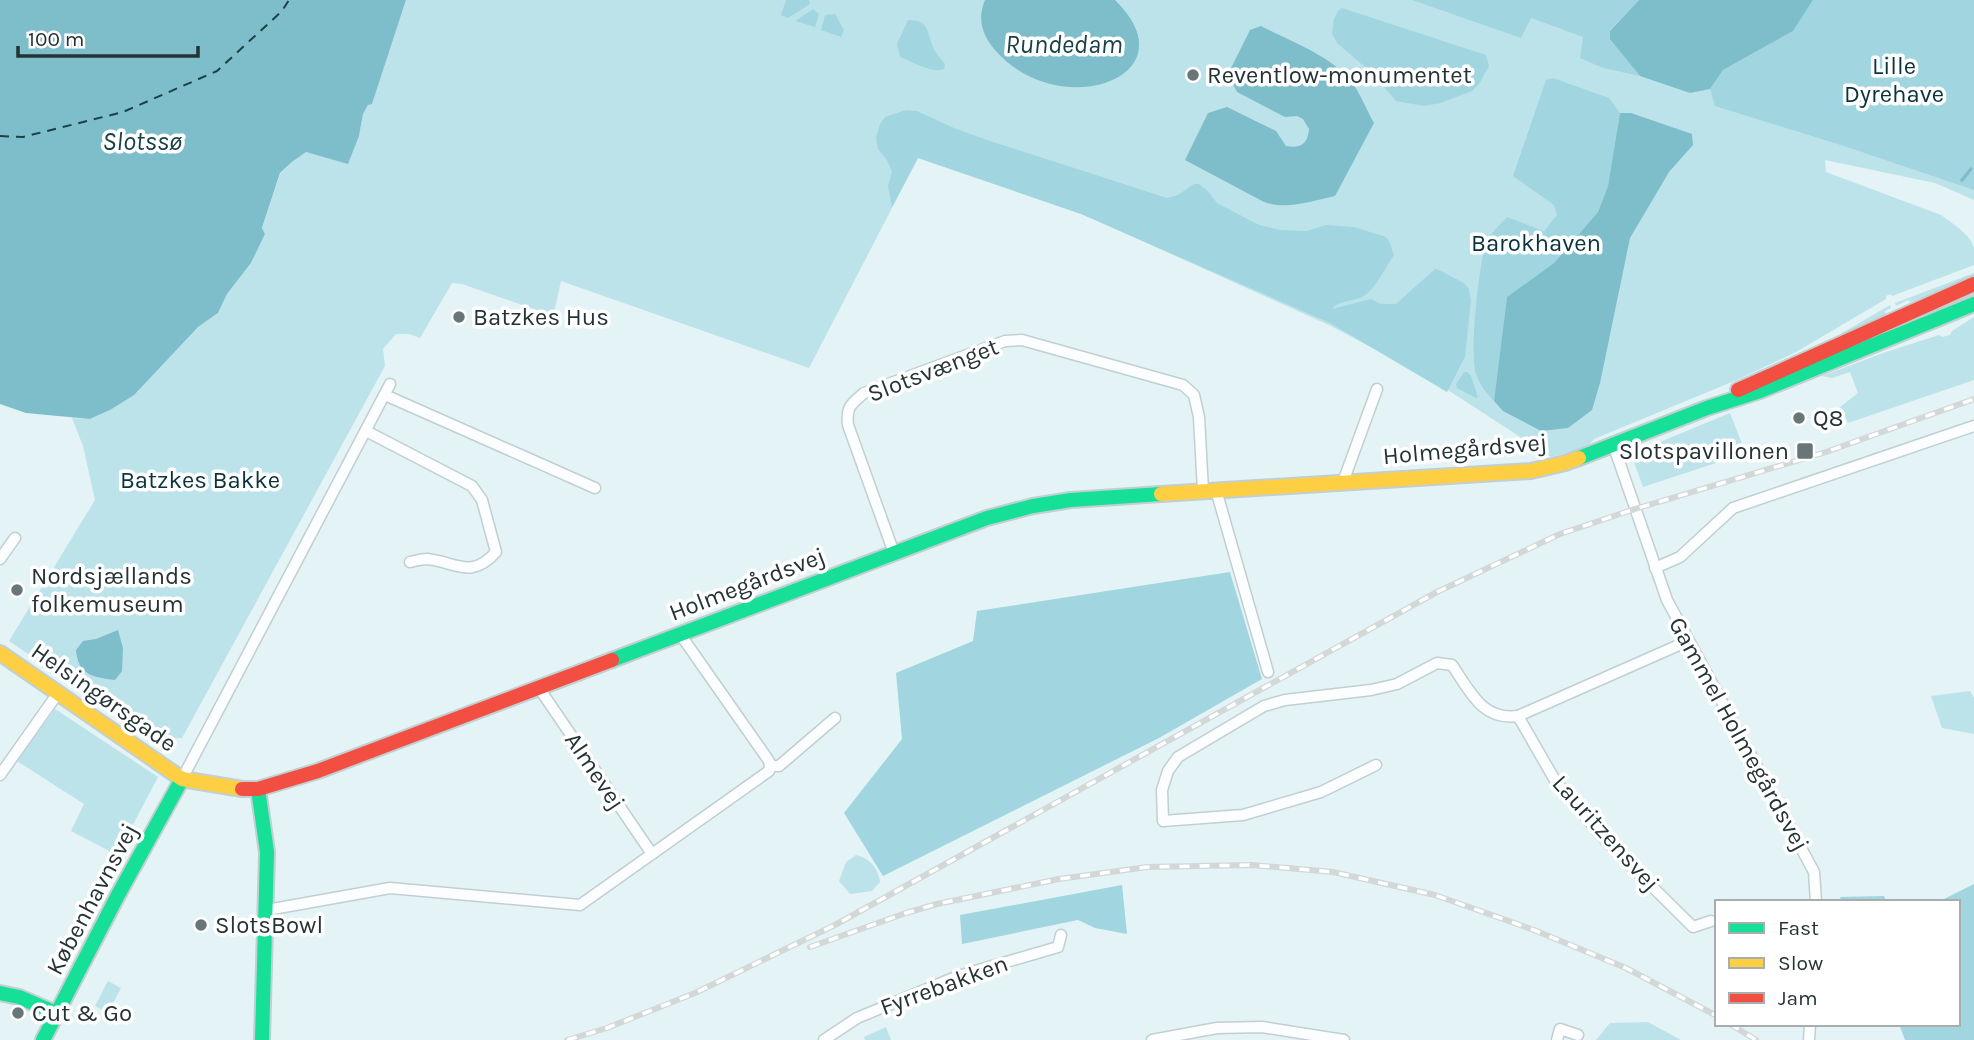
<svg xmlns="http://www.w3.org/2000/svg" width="1974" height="1040" font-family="Karla,sans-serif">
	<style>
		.green { fill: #bce3ea }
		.forest { fill: #a1d6e0 }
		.water { fill: #7ebeca }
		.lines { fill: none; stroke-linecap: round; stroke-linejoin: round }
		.stream { stroke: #7ebeca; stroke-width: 3.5 }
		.ferry { stroke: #194148; stroke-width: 2; stroke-dasharray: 9 7; stroke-linecap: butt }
		.street-casing { stroke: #c1cfd1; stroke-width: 13 }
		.fast-casing { stroke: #c1cfd1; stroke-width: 18 }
		.slow-casing { stroke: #c1cfd1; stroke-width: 18 }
		.jam-casing { stroke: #c1cfd1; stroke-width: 18 }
		.street { stroke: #fbfdfe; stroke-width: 10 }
		.fast { stroke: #16e098; stroke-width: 14 }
		.slow { stroke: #ffcf43; stroke-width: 14 }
		.jam { stroke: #f24e42; stroke-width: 14 }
		.rail-casing { stroke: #d2d7d8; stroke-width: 6 }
		.rail { stroke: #fff; stroke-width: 3.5; stroke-dasharray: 10; stroke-linecap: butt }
		.poi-dot { fill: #687678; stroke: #fff; stroke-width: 2.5 }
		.labels { text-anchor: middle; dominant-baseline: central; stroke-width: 7; stroke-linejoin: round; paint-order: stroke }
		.park-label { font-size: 24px; fill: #0a343b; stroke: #fff }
		.poi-label { font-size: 24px; fill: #253335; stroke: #fff; text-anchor: start }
		.street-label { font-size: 24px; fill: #253335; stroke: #fff }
		.water-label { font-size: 26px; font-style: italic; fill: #194148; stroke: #fff }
	</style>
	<rect width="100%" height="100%" fill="#e4f3f5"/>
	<g class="green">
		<path d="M406,0H1974V200L1935,183L1825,160L1826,172L1941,215C1952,223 1970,234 1974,248C1974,253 1974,260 1974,265L1892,296L1891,294L1886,296V299L1796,352L1739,379L1594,439L1586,448L1551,457L1431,379L1331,326L1082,214L918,158L809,368L561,281L554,313L551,315L462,284L452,283L420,338L409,334H396L383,349L385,366L182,738L168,739L162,746L9,641L95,500L83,446L72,418L91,419L110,410L198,327L218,313L227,294L251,263L265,234L262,229L280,174L292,162L306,152L320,155L359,136L363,114L368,105L372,104Z"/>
		<path d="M1974,273V277C1954,290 1932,296 1910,302L1908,300L1896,306L1895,303Z"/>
		<polygon points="1974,287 1974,299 1889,332 1887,330"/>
		<polygon points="1890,305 1891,308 1885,311 1886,314 1865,326 1825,343"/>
		<polygon points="1974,317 1974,380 1848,423 1840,407 1858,393 1850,372 1832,378 1822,376 1886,352 1939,335 1942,337 1950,335 1952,331"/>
		<polygon points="1730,413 1744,449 1740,455 1643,487 1631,454"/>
		<polygon points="1970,691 1974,698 1974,734 1942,728 1931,696"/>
		<polygon points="55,709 158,777 117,855 71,831 84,804 17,761"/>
		<path d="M856,855C870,858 878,868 880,882L872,891L850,894L839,881L846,862Z"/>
		<polygon points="108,981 121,988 108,1013 95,1006"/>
		<polygon points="1648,1022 1681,1040 1596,1040 1610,1023"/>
		<polygon points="886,1027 891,1040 865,1040 864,1037"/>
	</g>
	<g class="forest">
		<polygon points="786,0 809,0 810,4 788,18 781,15"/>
		<polygon points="1412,0 1639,0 1610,30 1610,38 1640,76 1603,68 1580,58 1583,37 1531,18 1521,38"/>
		<polygon points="1813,0 1974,0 1974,190 1847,147 1715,106 1710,89 1723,70 1793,31"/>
		<polygon points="1342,8 1486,55 1489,66 1479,84 1472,91 1441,103 1424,106 1396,101 1373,74 1337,43 1332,34 1334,19 1338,11"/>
		<polygon points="813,9 819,14 815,27 795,21"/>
		<polygon points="835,14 844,30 841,37 821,30 825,15"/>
		<path d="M908,20C931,20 926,33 934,49C936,54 941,59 945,64L944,69C932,74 913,62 900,57L897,44Z"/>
		<path d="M1553,78L1609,98L1620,113L1608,186L1598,212L1554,263L1507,297L1494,401C1486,393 1480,385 1476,374C1469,353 1479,265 1486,243C1490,233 1500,225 1507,217L1544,231L1557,215L1554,205L1513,176L1546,80Z"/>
		<path d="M906,110L917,111L954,128L990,141L1167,198L1178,195L1194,184H1199L1208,191L1217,203L1259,225L1280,230L1307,231L1326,225L1354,227L1386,237L1390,243L1394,255C1386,267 1378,283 1368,293C1358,302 1340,299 1332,309L1371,299L1381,304H1396L1435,269L1439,270L1464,283L1469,289L1471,301L1465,357L1447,392L1330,323L1081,214L918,158L892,207L888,186L892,172L887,160L878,149L876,138L880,124L885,117Z"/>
		<polygon points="1464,372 1467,372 1471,376 1478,397 1476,398 1457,388 1456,384"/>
		<polygon points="1230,572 1262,679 1159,738 883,876 844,813 902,739 896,673 973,641 977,611"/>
		<polygon points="1974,884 1974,1040 1905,1040 1899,1024 1958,1024 1958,902 1938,902"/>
		<polygon points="1122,885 1127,934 1095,928 1078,920 962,944 960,915"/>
		<polygon points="1884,896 1887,902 1842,902 1840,897"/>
	</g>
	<g class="water">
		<polygon points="0,0 406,0 372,104 368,105 363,114 359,136 348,164 306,152 292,162 280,173 262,228 265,234 251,263 227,294 218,313 198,327 134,395 110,410 90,419 26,413 0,404"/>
		<path d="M985,0H1115C1194,77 1059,124 995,50C982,35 977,19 985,0Z"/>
		<polygon points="1639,0 1813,0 1793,31 1723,70 1710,89 1690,93 1640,76 1610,39 1610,31"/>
		<path d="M1261,26C1288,40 1331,56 1350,80C1360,92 1366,109 1374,123L1335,196C1311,201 1288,210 1264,202L1185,160L1208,113L1227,107L1276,131L1286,146C1300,149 1308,144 1309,129L1303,119L1297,116L1285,117L1237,92L1228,74L1250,30Z"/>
		<polygon points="1620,113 1631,113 1692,134 1693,145 1669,172 1630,238 1600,383 1592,410 1568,428 1541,431 1503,411 1494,401 1507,297 1554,263 1598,212 1608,186"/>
		<path d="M118,630L123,648L122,671L115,680C92,677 78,675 76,650L83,641L96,639Z"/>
	</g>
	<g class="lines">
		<polyline class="stream" points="1962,180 1971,169"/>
		<polyline class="ferry" points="0,136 23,137 123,112 217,71 282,11 289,0"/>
		<g class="street-casing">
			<g id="street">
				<polyline points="385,395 595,488"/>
				<path d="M366,431L472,486L482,500L496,552C471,580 456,562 427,559C421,559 415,561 410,562"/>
				<polyline points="1613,444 1667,600 1814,872 1816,902"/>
				<polyline points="1343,482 1377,389"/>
				<polyline points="1216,490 1268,672"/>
				<path d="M894,553L848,425C846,407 851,404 864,393L1005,341L1022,340L1183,385L1194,395L1199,417L1203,491"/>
				<polyline points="0,559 15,538"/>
				<polyline points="1655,568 1680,557 1733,508 1974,426"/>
				<polyline points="539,688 652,854"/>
				<polyline points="1518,716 1556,782 1605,840 1693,927 1711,921"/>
				<path d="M1376,765L1321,792L1243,815L1163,821L1162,790L1168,771L1178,757L1264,706L1285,700L1371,690L1397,684L1437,663L1452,665C1470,691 1482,721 1518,716L1688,641"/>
				<polyline points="770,766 779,766 835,718"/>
				<polyline points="0,775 58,693"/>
				<polyline points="182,779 390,384"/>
				<polyline points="267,910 390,888 580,905 769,771 770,766 769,761 680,634"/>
				<polyline points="824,1040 857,1018 958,976 1058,947 1061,935"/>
				<polyline points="1152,1040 1217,1028 1262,1027 1344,1040"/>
				<polyline points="1557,1040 1560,1029 1578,1035"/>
				<polyline points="1809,1040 1810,1024"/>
			</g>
		</g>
		<g class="fast-casing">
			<g id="fast">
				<polyline points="1579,458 1707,408 1760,391 1974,304"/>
				<polyline points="612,660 987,518 1033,506 1071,500 1161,494"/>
				<polyline points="258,789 267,852 262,1040"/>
				<polyline points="0,993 19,997 58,1014"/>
				<polyline points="43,1040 118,895 182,779"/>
			</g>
		</g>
		<g class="slow-casing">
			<g id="slow">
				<polyline points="1161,494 1531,471 1565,463 1579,458"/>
				<polyline points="0,653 182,779 242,789"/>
			</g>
		</g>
		<g class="jam-casing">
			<g id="jam">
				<polyline points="1738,390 1974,284"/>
				<polyline points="242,789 258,789 318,771 612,660"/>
			</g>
		</g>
		<use href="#street" class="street"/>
		<use href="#fast" class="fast"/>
		<use href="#slow" class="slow"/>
		<use href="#jam" class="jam"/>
		<g class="rail-casing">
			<g id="rail">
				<polyline points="810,947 906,913 937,904 1059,879 1147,867 1252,865 1333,872 1435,895 1534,930 1626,968 1717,1016"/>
				<polyline points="1730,1024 1756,1040"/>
				<polyline points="567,1040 607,1028 695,993 835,925 1437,592 1560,534 1635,509 1826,452 1974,399"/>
			</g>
		</g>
		<use href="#rail" class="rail"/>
	</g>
	<g class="poi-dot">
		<circle cx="1193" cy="75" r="7"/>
		<circle cx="459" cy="317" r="7"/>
		<circle cx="1799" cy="418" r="7"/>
		<rect x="1796" y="442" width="18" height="18" rx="3.5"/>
		<circle cx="17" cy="590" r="7"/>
		<circle cx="201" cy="925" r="7"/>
		<circle cx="18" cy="1013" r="7"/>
	</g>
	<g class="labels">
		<g class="park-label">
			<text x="1894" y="66">Lille<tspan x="1894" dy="28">Dyrehave</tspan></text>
			<text x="1536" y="243">Barokhaven</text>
			<text x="200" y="480">Batzkes Bakke</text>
		</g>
		<g class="poi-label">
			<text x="1207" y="75">Reventlow-monumentet</text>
			<text x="473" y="317">Batzkes Hus</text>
			<text x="1813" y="418">Q8</text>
			<text x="1789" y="451" text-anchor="end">Slotspavillonen</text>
			<text x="31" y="576">Nordsjællands<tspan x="31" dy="28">folkemuseum</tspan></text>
			<text x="215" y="925">SlotsBowl</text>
			<text x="32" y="1013">Cut &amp; Go</text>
		</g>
		<g class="street-label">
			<text transform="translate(933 370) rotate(-21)">Slotsvænget</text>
			<text transform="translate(1465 449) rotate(-5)">Holmegårdsvej</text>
			<text transform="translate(747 584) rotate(-21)">Holmegårdsvej</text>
			<text transform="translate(104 697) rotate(35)">Helsingørsgade</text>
			<text transform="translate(1739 734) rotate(61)">Gammel Holmegårdsvej</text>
			<text transform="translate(595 771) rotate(56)">Almevej</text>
			<text transform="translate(1606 833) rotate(48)">Lauritzensvej</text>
			<text transform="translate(92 899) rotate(-62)">Københavnsvej</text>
			<text transform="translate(944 985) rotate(-20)">Fyrrebakken</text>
		</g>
		<g class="water-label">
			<text x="1064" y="44">Rundedam</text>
			<text x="142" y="141">Slotssø</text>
		</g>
	</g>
	<rect x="1715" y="900" width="245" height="126" fill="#ffffff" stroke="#a8adae" stroke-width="2"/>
	<rect x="1729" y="923" width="35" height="10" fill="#16e098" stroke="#a8adae" stroke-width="2"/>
	<text x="1778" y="935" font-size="21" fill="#253335">Fast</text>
	<rect x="1729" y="958" width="35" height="10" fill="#ffcf43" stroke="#a8adae" stroke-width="2"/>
	<text x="1778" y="970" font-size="21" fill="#253335">Slow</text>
	<rect x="1729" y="993" width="35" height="10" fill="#f24e42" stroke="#a8adae" stroke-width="2"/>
	<text x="1778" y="1005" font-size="21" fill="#253335">Jam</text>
	<path d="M18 46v10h180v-10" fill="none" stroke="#253335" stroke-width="3.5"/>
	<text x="28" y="46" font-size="21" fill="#253335" stroke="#ffffff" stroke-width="5" paint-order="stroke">100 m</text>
</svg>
